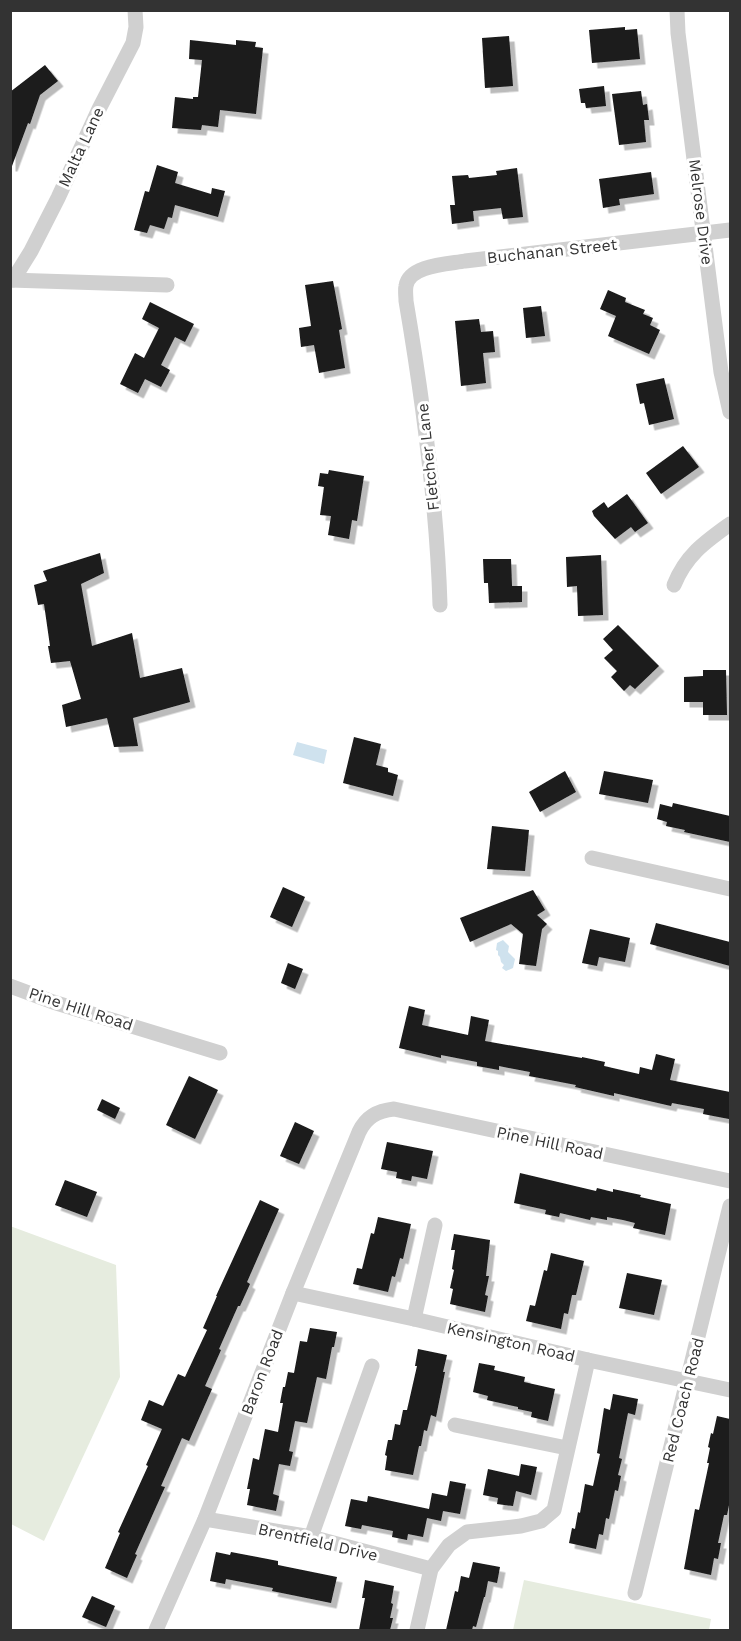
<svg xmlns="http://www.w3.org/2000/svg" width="741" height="1641" font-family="'Work Sans',sans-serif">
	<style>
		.green { fill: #e6ecdf }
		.water { fill: #cfe2ee }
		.building { fill: #1a1a1a; filter: url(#shadow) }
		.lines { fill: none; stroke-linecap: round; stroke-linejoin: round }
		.street { stroke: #d0d0d0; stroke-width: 15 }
		.labels { text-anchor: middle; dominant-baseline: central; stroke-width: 6; stroke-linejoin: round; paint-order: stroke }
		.street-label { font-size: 16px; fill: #333; stroke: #fff }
	</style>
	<defs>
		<filter id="shadow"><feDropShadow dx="5.5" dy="5.5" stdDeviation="0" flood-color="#0004"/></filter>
	</defs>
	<rect width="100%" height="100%" fill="#fff"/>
	<g class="green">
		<polygon points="10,1226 116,1265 120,1377 44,1541 11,1524"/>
		<polygon points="524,1580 711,1619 709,1630 513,1630"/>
	</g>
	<g class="water">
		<polygon points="297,742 327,750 324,764 293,755"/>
		<polygon points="503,940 509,946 508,952 515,959 513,968 506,971 502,968 504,965 501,962 500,957 498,955 498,951 496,950 497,943"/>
	</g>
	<g class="building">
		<polygon points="625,27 625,30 637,29 640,59 592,63 589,30"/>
		<polygon points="509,36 513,86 485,88 482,38"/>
		<polygon points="190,40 236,45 236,40 256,42 255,47 263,48 256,114 220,110 218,127 202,125 201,130 172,128 175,97 193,99 193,97 198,97 202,60 189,59"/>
		<polygon points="45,65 58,81 40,95 30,124 28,123 12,166 10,166 10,92"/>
		<polygon points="604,86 606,106 586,108 585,103 581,103 579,89"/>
		<polygon points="641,91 643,105 647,104 649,120 644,120 646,142 619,145 612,94"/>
		<polygon points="157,165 178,172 175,183 211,194 212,188 225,191 218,217 175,205 172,218 168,217 164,229 150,225 147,233 134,230 145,191 149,192"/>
		<polygon points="517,168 523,217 503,219 501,208 473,211 474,221 452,224 450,205 455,205 452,176 468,175 469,178 497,175 496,171"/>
		<polygon points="651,172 654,194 619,199 620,205 603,208 599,179"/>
		<polygon points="333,281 342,329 339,330 345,368 319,373 314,345 301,347 299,328 311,326 305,285"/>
		<polygon points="608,290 626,298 625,302 645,310 643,314 653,318 650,325 660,330 649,354 608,336 616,316 600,309"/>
		<polygon points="150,302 194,324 185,342 175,337 161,365 170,370 161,387 145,379 138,393 120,384 135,353 144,358 159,328 142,319"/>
		<polygon points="541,306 545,336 526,338 523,308"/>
		<polygon points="479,319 481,332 493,331 495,352 483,353 486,383 461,386 455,321"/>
		<polygon points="664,378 674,419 649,425 644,403 640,404 636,384"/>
		<polygon points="683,446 699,467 661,494 646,473"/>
		<polygon points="329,470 364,476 357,521 352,520 349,539 328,535 331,516 320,515 324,487 318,486 320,473 328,474"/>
		<polygon points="627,494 648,523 635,532 631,527 615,539 594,516 592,511 604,502 608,508"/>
		<polygon points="100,553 104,573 81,584 92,646 132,633 140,678 182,668 190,702 133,718 138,746 114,747 107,718 66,727 62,705 81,699 70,661 51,663 48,646 50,646 44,604 38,605 34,585 47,581 43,571"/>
		<polygon points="601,555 603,615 578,616 577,586 567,587 566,557"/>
		<polygon points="483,559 511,559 512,586 522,586 522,602 489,603 488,583 484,583"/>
		<polygon points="618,625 659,666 635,689 630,685 624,691 611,677 617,671 604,658 613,650 603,639"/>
		<polygon points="703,670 726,670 727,715 703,715 703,702 684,702 684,677 703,676"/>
		<polygon points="354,737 381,744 376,765 388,768 388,772 398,775 393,796 343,783"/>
		<polygon points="565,771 576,792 540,812 529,792"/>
		<polygon points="604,771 653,780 648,803 599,794"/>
		<polygon points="673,803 730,816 730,842 684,832 685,830 666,826 667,822 657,819 660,804 672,807"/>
		<polygon points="492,826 529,830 525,871 487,869"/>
		<polygon points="283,887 305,897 292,927 270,917"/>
		<polygon points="533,890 545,910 537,915 547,924 542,929 536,966 519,964 523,934 511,924 470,942 460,918"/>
		<polygon points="656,923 730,942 730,966 650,944"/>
		<polygon points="590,929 630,938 625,962 599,957 597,966 582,963"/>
		<polygon points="288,963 303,969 295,989 281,983"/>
		<polygon points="409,1006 425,1010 422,1025 468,1035 471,1016 489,1020 485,1041 582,1058 582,1057 605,1062 604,1066 639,1074 640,1067 652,1070 656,1054 675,1059 670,1080 730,1092 729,1119 703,1114 704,1109 672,1103 671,1106 614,1093 614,1096 575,1087 576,1085 529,1076 530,1072 499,1066 499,1070 477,1066 477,1062 441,1055 441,1058 399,1048"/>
		<polygon points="189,1076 218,1090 195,1139 166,1125"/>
		<polygon points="102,1099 120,1108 115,1119 97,1110"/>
		<polygon points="295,1122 314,1131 299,1164 280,1156"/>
		<polygon points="387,1142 433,1151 427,1179 412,1176 411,1181 396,1178 397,1172 381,1169"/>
		<polygon points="520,1173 596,1191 597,1188 613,1192 613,1189 641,1195 640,1197 671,1204 665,1235 633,1228 635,1223 623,1220 607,1217 607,1220 591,1217 590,1220 560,1213 559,1217 545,1214 546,1210 514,1203"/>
		<polygon points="65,1180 97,1192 87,1217 55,1205"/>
		<polygon points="260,1200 279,1209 247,1282 250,1284 240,1306 238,1306 219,1349 221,1350 205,1386 212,1389 189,1441 182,1438 161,1486 165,1487 135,1554 137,1555 127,1578 105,1568 120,1533 118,1532 148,1466 146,1465 162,1429 141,1420 149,1400 163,1406 178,1374 185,1377 207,1330 203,1328 217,1296 216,1296"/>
		<polygon points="378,1217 411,1224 403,1259 400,1258 395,1277 392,1276 388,1292 353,1284 357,1268 362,1269 371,1233 374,1234"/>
		<polygon points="454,1234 490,1240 486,1276 489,1276 485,1295 488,1296 485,1312 450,1304 453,1289 450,1288 454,1270 452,1269 455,1250 451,1250"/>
		<polygon points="551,1253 584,1261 576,1295 572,1295 568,1314 564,1313 561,1329 526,1321 530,1305 535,1306 544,1270 547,1271"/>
		<polygon points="627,1273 662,1280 654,1315 619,1308"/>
		<polygon points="310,1328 337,1332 334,1347 332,1347 326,1379 317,1377 307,1423 295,1421 289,1451 293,1452 290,1466 279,1464 273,1494 279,1496 276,1511 247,1505 250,1489 247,1489 253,1458 259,1460 265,1429 278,1432 283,1403 280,1403 283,1387 285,1387 288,1372 294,1373 300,1341 307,1342"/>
		<polygon points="418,1349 447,1355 443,1372 445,1372 436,1417 431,1415 427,1431 424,1430 421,1446 419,1446 413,1475 385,1470 387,1456 385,1455 388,1440 392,1440 395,1424 400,1425 403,1410 407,1410 417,1366 415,1366"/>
		<polygon points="479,1363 495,1366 494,1370 525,1377 524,1382 555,1389 548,1421 531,1417 532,1412 518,1409 518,1407 487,1400 488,1396 473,1392"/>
		<polygon points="613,1394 638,1399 635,1415 628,1413 619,1458 622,1459 618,1475 621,1476 618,1491 615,1490 609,1519 606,1518 603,1535 599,1534 596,1549 569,1543 572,1528 575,1529 578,1512 580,1513 585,1484 593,1486 600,1454 597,1453 604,1408 610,1410"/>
		<polygon points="717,1416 730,1419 730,1500 727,1515 724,1515 718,1543 721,1543 718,1559 714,1558 711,1575 684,1569 695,1509 699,1510 709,1463 707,1463 710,1448 708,1447 711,1433 713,1434"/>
		<polygon points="521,1464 537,1467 531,1495 516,1491 513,1506 497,1504 498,1498 483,1495 488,1469 519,1476"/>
		<polygon points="450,1481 466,1484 460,1514 443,1511 441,1521 427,1518 423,1537 408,1534 407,1540 392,1537 393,1531 362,1525 361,1529 345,1526 351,1499 367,1502 368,1496 429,1509 432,1493 447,1496"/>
		<polygon points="216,1552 230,1555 231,1552 278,1561 278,1565 337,1577 331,1603 272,1591 273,1588 226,1579 225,1584 210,1581"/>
		<polygon points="473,1562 500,1567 497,1583 488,1581 485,1597 484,1597 476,1627 473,1626 472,1630 446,1630 455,1591 458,1592 461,1576 469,1578"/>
		<polygon points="365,1580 394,1586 391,1603 393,1604 390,1618 393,1618 390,1630 359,1630 365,1598 362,1598"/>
		<polygon points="92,1596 115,1606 106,1627 82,1617"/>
	</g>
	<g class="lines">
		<g class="street">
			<polyline points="677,10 678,33 721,372 730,412"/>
			<polyline points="10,280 167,285"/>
			<polyline points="13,280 31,251 58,198 99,109 133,43 136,27 135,10"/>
			<path d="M674,585C686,555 705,542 730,524"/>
			<path d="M440,605C437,503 423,401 406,301C406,296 405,291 406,286C409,265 449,264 465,261L730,230"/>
			<polyline points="592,858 730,889"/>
			<polyline points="10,986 53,1002 220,1053"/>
			<polyline points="293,1293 414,1319 588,1360 730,1390"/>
			<polyline points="414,1319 435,1225"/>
			<polyline points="455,1425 567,1448"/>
			<polyline points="205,1519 311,1537 431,1569"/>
			<polyline points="311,1537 372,1366"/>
			<polyline points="635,1593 730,1206"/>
			<path d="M156,1630L205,1519L293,1293L359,1132C366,1117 377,1111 394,1109L730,1181"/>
			<polyline points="417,1630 431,1569 449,1545 467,1532 521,1526 541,1521 554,1510 588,1360"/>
		</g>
	</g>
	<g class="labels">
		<g class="street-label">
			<text transform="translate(81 147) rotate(-65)">Malta Lane</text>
			<text transform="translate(701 212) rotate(83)">Melrose Drive</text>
			<text transform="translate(552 251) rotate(-6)">Buchanan Street</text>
			<text transform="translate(428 457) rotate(-96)">Fletcher Lane</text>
			<text transform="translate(81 1009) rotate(18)">Pine Hill Road</text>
			<text transform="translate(550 1143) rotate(12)">Pine Hill Road</text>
			<text transform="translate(511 1342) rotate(13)">Kensington Road</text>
			<text transform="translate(262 1372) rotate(-69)">Baron Road</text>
			<text transform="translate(683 1400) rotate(-76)">Red Coach Road</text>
			<text transform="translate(318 1542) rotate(13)">Brentfield Drive</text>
		</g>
	</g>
	<rect width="741" height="1641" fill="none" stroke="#333333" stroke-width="24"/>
</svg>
